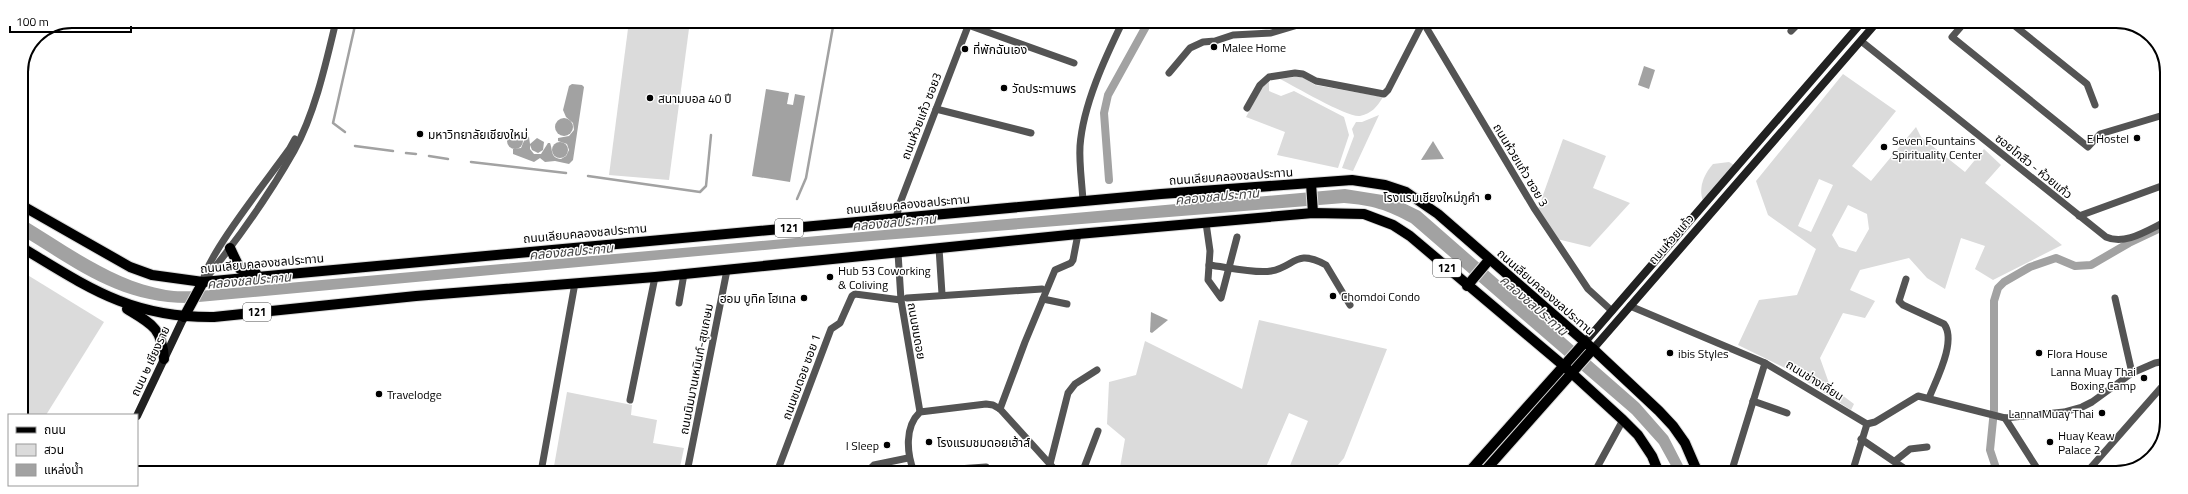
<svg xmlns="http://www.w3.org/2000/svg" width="2188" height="494" font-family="'Titillium Web','Noto Sans Thai',sans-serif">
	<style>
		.green { fill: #dbdbdb; fill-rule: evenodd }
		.water { fill: #a2a2a2 }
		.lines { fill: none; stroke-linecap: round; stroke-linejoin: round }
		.stream { stroke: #a2a2a2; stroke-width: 2.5 }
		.canal { stroke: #a2a2a2; stroke-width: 8 }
		.primary-casing { stroke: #dbdbdb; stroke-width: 12 }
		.street { stroke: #545454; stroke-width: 7 }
		.secondary { stroke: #212121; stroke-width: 8 }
		.primary { stroke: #000; stroke-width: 10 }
		.poi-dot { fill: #000; stroke: #fff; stroke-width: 1.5 }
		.labels { text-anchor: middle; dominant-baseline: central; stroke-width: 3; stroke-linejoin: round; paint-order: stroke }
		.shield { fill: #fff; stroke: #4c4c4c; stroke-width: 1 }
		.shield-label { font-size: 11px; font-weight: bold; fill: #000 }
		.poi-label { font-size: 12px; fill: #000; stroke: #fff; text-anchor: start }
		.street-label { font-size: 12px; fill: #000; stroke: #fff }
		.water-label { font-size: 13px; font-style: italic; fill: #434343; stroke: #fff }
		.rim { fill: none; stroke: #000; stroke-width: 2 }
	</style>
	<rect width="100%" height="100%" fill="#fff"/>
	<g class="green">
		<polygon points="629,21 690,21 669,180 609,175"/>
		<path d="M1843,74L1896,111L1852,166L1871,181L1916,127L1921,137L1965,172L1984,149L2001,165L1985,183L2062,245L1993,280L1975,269L1985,246L1961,238L1945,289L1927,278L1909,258L1860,270L1850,290L1875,301L1865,318L1843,313L1820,358L1830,386L1854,404L1851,410L1787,369L1738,345L1759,300L1797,295L1816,249L1768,215L1756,181ZM1819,179L1833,185L1811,232L1798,226ZM1848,205L1867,214L1869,229L1856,252L1839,247L1832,235Z"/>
		<path d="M1301,76L1315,85L1383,97C1377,107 1372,113 1360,116C1348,118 1294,86 1280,79Z"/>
		<polygon points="1269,82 1269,91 1281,96 1294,91 1344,117 1349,135 1338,168 1277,155 1285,132 1246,117 1263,86"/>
		<polygon points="1379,115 1353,171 1342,168 1354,136 1352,129 1356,122 1362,122"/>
		<polygon points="1563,139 1606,156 1593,188 1630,203 1590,247 1557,239 1538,209"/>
		<path d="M1729,162L1734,165L1703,201C1698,188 1704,174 1713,164Z"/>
		<polygon points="21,271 104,322 46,415 21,415"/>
		<polygon points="1259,320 1387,349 1344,458 1331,473 1287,473 1308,421 1289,413 1266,467 1279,473 1119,473 1125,439 1107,424 1109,382 1136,375 1145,341 1242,389"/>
		<polygon points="567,392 632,405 631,415 657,420 653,443 684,448 679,472 553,472"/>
	</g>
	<g class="water">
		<polygon points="1644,66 1655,70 1649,89 1638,85"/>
		<path d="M572,84L582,85L584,87L573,160L569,164L555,161L545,162L540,158L534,162L513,154V149L521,148L526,136L529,137L530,144L537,138L544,142L543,150L538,153L532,150L530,145V149L534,154H541L548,143H550C553,150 550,158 561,159L566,156L569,150L567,144L558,141V138L569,136L574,130L573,123L566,117L563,110L569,86Z"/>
		<polygon points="766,89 789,93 787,104 793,105 795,94 805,96 790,182 752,176"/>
		<circle cx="564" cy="127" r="9"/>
		<circle cx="515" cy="141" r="8"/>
		<polygon points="1433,141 1444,159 1421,160"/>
		<circle cx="560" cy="150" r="8"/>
		<path d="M1345,189L1389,196L1420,211L1639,403L1668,436L1687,473H1675L1659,444L1632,414L1411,223C1387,210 1372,205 1344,203L796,247L188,303C120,303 77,269 21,235V218C66,245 113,281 166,290C176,292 188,291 199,291Z"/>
		<polygon points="1151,312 1168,320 1152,333 1150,332"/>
	</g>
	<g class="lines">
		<g class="stream">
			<polyline points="345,132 333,123 356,21"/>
			<polyline points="355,146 393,151"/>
			<polyline points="406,153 416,154"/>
			<polyline points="429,156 448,159"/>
			<polyline points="471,162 566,173"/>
			<polyline points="588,176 700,192 706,186 711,135"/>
			<polyline points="797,199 806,178 834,21"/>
		</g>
		<g class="canal">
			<polyline points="1109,180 1104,113 1108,95 1149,21"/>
			<polyline points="1990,473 1996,468 1990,450 1994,410 1994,301 1998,288 2004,282 2030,267 2056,258 2075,266 2091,265 2129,243 2167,225"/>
		</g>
		<g class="primary-casing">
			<g id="primary">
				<polyline points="1311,183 1313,213"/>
				<polyline points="21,205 130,267 152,275 203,282 1161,194 1352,180 1385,185 1406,192 1438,214 1593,349 1659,411 1673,426 1685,443 1698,473"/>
				<path d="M21,247C89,288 131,318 214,317L416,296L655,277L1078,234L1313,213L1364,214L1393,225L1410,236L1564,366L1623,420L1638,435L1652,456L1659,473"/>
				<polyline points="230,248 240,269 256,273"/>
				<polyline points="1467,286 1489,260"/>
				<path d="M127,309C152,324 162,328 164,359"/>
				<polyline points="184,317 203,282"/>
				<polyline points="1468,473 1585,342"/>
				<polyline points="1483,473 1593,349"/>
			</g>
		</g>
		<g class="street">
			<polyline points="1423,22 1534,208 1588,289 1612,311"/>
			<polyline points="1965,22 1952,37 2088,147 2100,134 2167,114"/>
			<polyline points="2010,22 2087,84 2095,105"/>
			<polyline points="968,25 1074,63"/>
			<polyline points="1791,31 1800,22"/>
			<path d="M1861,41L2106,237C2126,246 2149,229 2167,221"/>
			<polyline points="1169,73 1190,48 1203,42 1215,41 1233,35 1271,33 1308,22"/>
			<polyline points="1247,108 1260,85 1269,77 1295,73 1303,74 1316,81 1384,94 1388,90 1423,22"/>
			<polyline points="936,109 1031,133"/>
			<path d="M1083,201C1082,183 1079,164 1080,146C1083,105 1105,58 1123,21"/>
			<polyline points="2079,216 2167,184"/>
			<polyline points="896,218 900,203 970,21"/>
			<polyline points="1206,223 1210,251 1208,280 1221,298 1237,237"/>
			<polyline points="939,248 942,294"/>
			<polyline points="898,253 901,300 920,412"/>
			<path d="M1209,265C1226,267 1256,274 1271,271C1295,267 1295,248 1326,265L1350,305"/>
			<path d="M1906,279L1899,301L1903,305L1944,324C1957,341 1936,380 1929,398"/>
			<path d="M203,282C235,243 269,195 294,151C315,113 326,63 336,21"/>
			<path d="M203,282C205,257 272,174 290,148L295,139"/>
			<polyline points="907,298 1042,289"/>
			<polyline points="2115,298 2132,373"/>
			<polyline points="1043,299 1067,304"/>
			<polyline points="679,303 684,274"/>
			<polyline points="1630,306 1765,363 1867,424 1875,422 1918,396 2005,418 2064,412 2082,407 2092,402 2132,373 2155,363 2166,361"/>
			<polyline points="630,400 655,277"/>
			<polyline points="1753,401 1787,413"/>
			<polyline points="1000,409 1025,342 1055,270 1071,263 1073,260 1078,234"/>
			<polyline points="2005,418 2040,473"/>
			<polyline points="1861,439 1911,473"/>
			<polyline points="1895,461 1910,449 1927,447"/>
			<polyline points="1050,464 1068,393 1075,384 1097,370"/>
			<polyline points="258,472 259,469"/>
			<polyline points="541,472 575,283"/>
			<polyline points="687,472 727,270"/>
			<polyline points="777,472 831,329 840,323 852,296 855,294 901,300"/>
			<polyline points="867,472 874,465 908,458"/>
			<path d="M914,472C907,454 904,427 920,412L986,404L993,405L1000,409L1058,473"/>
			<polyline points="915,472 986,467 986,472"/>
			<polyline points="1082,473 1098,431"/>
			<polyline points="1594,473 1623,420"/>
			<polyline points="1731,473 1765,363"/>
			<polyline points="1852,473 1867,424"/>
			<polyline points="2086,473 2166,382"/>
		</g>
		<g class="secondary">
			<polyline points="1585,342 1862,22"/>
			<polyline points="1593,349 1877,22"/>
			<polyline points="137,416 184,317"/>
		</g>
		<use href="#primary" class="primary"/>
	</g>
	<g class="poi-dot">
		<circle cx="1214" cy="47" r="4"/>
		<circle cx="965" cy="49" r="4"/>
		<circle cx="1004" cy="88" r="4"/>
		<circle cx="650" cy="98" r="4"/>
		<circle cx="420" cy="134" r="4"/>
		<circle cx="2137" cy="138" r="4"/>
		<circle cx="1884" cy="147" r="4"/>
		<circle cx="1488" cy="197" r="4"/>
		<circle cx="830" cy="277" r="4"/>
		<circle cx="1333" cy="296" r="4"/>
		<circle cx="804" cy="298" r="4"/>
		<circle cx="1670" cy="353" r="4"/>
		<circle cx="2039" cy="353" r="4"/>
		<circle cx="2144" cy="378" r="4"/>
		<circle cx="379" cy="394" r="4"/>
		<circle cx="2102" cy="413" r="4"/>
		<circle cx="929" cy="442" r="4"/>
		<circle cx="2050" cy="442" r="4"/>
		<circle cx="887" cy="445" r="4"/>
	</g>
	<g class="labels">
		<g class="shield">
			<rect x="775" y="219" width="28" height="18" rx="3"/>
			<rect x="1433" y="259" width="28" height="18" rx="3"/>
			<rect x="243" y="303" width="28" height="18" rx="3"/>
		</g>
		<g class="shield-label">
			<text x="789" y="228">121</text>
			<text x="1447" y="268">121</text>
			<text x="257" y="312">121</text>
		</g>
		<g class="poi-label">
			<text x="1222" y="47">Malee Home</text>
			<text x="973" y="49">ที่พักฉันเอง</text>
			<text x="1012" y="88">วัดประทานพร</text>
			<text x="658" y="98">สนามบอล 40 ปี</text>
			<text x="428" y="134">มหาวิทยาลัยเชียงใหม่</text>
			<text x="2129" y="138" text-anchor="end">E Hostel</text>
			<text x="1892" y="140">Seven Fountains<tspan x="1892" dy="14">Spirituality Center</tspan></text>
			<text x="1480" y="197" text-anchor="end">โรงแรมเชียงใหม่ภูคำ</text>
			<text x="838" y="270">Hub 53 Coworking<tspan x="838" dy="14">&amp; Coliving</tspan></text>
			<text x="1341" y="296">Chomdoi Condo</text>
			<text x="796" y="298" text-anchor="end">ฮอม บูทิค โฮเทล</text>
			<text x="1678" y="353">ibis Styles</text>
			<text x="2047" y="353">Flora House</text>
			<text x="2136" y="371" text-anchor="end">Lanna Muay Thai<tspan x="2136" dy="14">Boxing Camp</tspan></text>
			<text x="387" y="394">Travelodge</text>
			<text x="2094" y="413" text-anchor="end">Lanna Muay Thai</text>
			<text x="2058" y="435">Huay Keaw<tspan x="2058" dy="14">Palace 2</tspan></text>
			<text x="937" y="442">โรงแรมชมดอยเฮ้าส์</text>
			<text x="879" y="445" text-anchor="end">I Sleep</text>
		</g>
		<g class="street-label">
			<text transform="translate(921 116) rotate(-69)">ถนนห้วยแก้ว ซอย3</text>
			<text transform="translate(1521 165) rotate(59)">ถนนห้วยแก้ว ซอย 3</text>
			<text transform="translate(2034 166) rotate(39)">ซอยโกสึว - ห้วยแก้ว</text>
			<text transform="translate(1231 176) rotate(-4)">ถนนเลียบคลองชลประทาน</text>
			<text transform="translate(908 204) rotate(-5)">ถนนเลียบคลองชลประทาน</text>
			<text transform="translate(585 233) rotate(-5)">ถนนเลียบคลองชลประทาน</text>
			<text transform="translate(1671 239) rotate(-49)">ถนนห้วยแก้ว</text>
			<text transform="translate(262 263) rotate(-5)">ถนนเลียบคลองชลประทาน</text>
			<text transform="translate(1546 292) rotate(41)">ถนนเลียบคลองชลประทาน</text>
			<text transform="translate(917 331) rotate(80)">ถนนชมดอย</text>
			<text transform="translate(150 361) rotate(-65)">ถนน ๒ เชียงราย</text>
			<text transform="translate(696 369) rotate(-79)">ถนนนิมมานเหมินท์-สุขเกษม</text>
			<text transform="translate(801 377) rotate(-70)">ถนนชมดอย ซอย 1</text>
			<text transform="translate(1815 380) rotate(32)">ถนนช่างเคี่ยน</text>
		</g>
		<g class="water-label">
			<text transform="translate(1217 196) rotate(-5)">คลองชลประทาน</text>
			<text transform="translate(894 222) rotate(-5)">คลองชลประทาน</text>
			<text transform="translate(571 251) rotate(-5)">คลองชลประทาน</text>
			<text transform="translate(249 280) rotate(-5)">คลองชลประทาน</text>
			<text transform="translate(1534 305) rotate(41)">คลองชลประทาน</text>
		</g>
	</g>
	<path d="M0 0H2188V494H0ZM72 28H2116A44 44 0 0 1 2160 72V422A44 44 0 0 1 2116 466H72A44 44 0 0 1 28 422V72A44 44 0 0 1 72 28Z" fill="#fff" fill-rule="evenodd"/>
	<path class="rim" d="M72 28H2116A44 44 0 0 1 2160 72V422A44 44 0 0 1 2116 466H72A44 44 0 0 1 28 422V72A44 44 0 0 1 72 28Z"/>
	<rect x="8" y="414" width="130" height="72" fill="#ffffff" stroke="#999999"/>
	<rect x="16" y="427" width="20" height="6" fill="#000000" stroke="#999999"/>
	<text x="44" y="434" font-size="12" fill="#000000">ถนน</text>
	<rect x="16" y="444" width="20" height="12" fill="#dbdbdb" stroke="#999999"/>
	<text x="44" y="454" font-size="12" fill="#000000">สวน</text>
	<rect x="16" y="464" width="20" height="12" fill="#a2a2a2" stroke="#999999"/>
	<text x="44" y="474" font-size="12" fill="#000000">แหล่งน้ำ</text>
	<path d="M10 26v6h121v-6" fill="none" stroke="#000000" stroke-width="2"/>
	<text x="16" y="26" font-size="12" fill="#000000" stroke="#ffffff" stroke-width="3" paint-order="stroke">100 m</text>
</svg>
